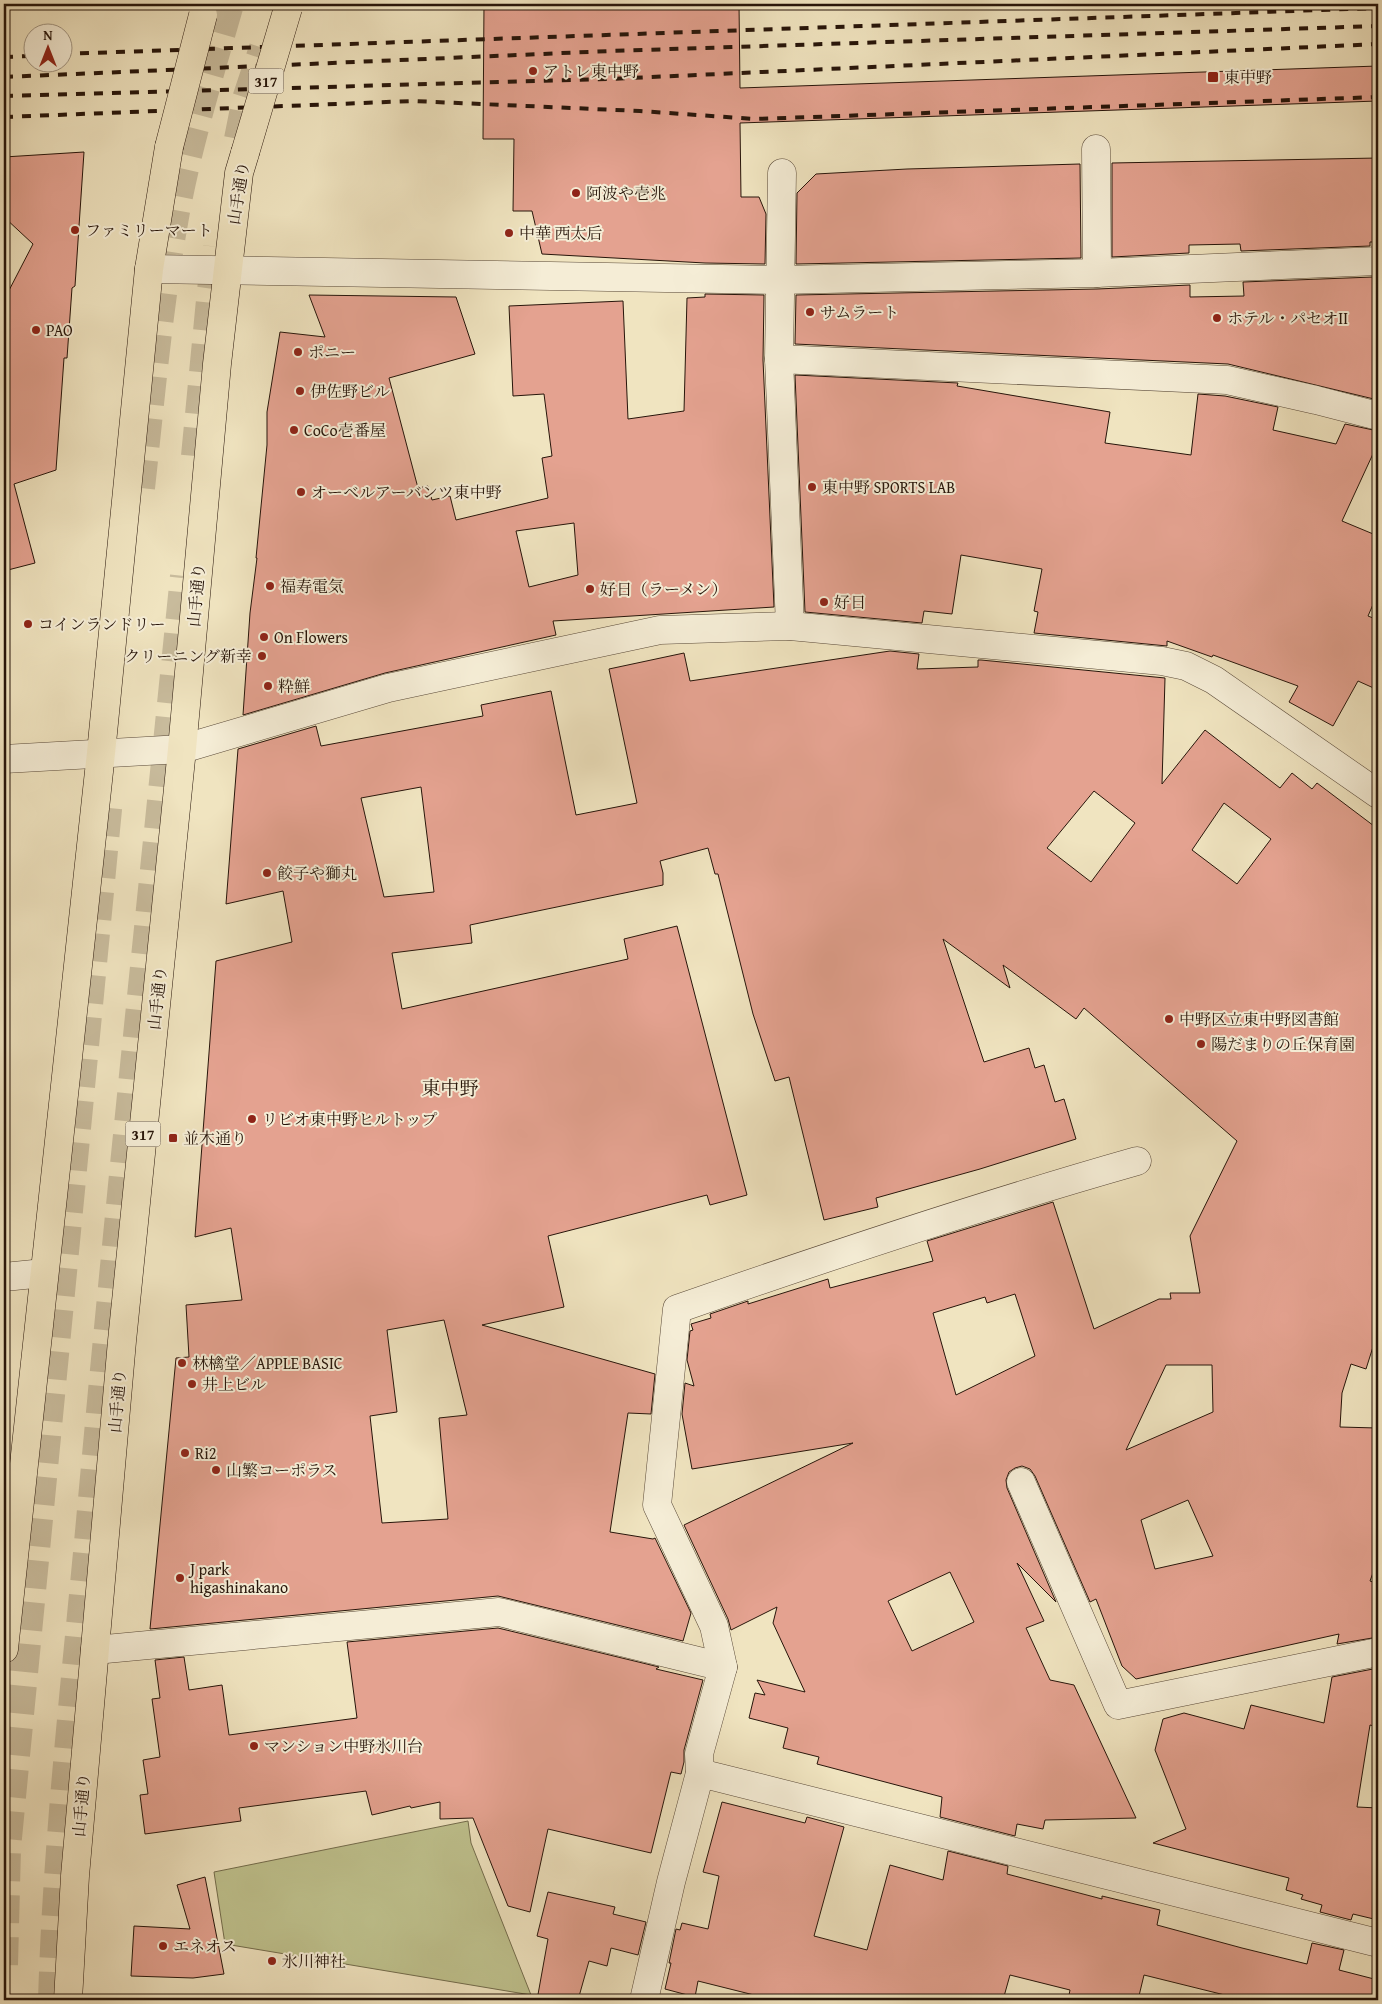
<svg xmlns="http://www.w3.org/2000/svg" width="1382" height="2004" font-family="'Gentium Book Plus','Noto Serif JP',serif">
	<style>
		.green { fill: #bfc28e; stroke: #736c4c }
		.building { fill: #e4a290; stroke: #27150a; fill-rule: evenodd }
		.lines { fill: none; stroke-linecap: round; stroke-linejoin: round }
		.motorway-tunnel { stroke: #c8bb9c; stroke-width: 28; stroke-dasharray: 28 14; stroke-linecap: butt }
		.minor-casing { stroke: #594938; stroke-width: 29 }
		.tertiary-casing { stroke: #594938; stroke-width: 29 }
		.primary-casing { stroke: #27150a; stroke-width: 29 }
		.minor { stroke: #f5edd6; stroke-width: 28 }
		.tertiary { stroke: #f5edd6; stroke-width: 28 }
		.primary { stroke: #f0e4c0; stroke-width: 28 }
		.rail { stroke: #27150a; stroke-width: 4; stroke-dasharray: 9 9; stroke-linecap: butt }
		.primary-bridge-casing { stroke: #27150a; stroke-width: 29; stroke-linecap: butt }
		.primary-bridge { stroke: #f0e4c0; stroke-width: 28 }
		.poi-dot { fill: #8f2418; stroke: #f5edd6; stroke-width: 2 }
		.labels { text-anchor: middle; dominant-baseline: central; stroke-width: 4; stroke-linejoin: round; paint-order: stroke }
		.shield { fill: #f5edd6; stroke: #655647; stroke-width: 1 }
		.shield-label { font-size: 15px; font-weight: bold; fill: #27150a }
		.poi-label { font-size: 16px; fill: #27150a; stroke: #f5edd6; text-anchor: start }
		.street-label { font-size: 16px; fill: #27150a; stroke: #f5edd6 }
		.quarter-label { font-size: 19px; fill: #27150a; stroke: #f5edd6 }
	</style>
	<rect width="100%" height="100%" fill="#f0e4c0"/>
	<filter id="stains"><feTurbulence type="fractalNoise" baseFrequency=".004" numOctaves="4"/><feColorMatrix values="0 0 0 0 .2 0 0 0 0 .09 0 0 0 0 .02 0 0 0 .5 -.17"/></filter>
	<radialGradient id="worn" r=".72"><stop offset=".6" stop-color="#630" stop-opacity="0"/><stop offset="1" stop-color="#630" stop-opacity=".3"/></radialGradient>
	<polygon class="green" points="468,1821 471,1843 531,1995 225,1944 214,1872"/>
	<g class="building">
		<polygon points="484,4 739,4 740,88 1378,66 1378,101 740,123 741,197 759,197 766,214 765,264 705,263 542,254 532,211 513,211 514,139 483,139"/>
		<polygon points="84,152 75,286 72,288 67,358 64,358 56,470 14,484 35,563 4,571 4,300 33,244 4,217 4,157"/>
		<polygon points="1378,158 1378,242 1370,242 1370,246 1241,251 1240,244 1189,245 1189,253 1112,257 1112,163"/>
		<polygon points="1080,164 1081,258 796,264 797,193 816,174 907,169"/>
		<polygon points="1373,277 1378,331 1378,400 1228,364 795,344 796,295 1097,289 1190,285 1190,297 1244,296 1243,282"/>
		<path d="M705,294L764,295L763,360L774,607L553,621L556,635L385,673L243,715L250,613L257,558H256L267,445V412L280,332L325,337L309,295L456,297L475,354L389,378L418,488L428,486L432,500L450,496L456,520L548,498L542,458L552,456L544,394L513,396L509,306L623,301L628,419L684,411L687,298L705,297ZM574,523L578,575L529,587L516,531Z"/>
		<polygon points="795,375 958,383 957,386 1110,412 1105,443 1191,455 1198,394 1225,396 1278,407 1273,430 1336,444 1345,424 1378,431 1378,443 1342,521 1378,536 1378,593 1368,616 1378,620 1378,690 1358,681 1333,726 1289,702 1298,686 1213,655 1212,657 1167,641 1167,646 1034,633 1038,612 1034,611 1042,569 961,555 952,614 924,611 922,623 805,612"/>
		<path d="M890,651L919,654L917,669L978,667V660H981L1165,678L1162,784L1205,730L1280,788L1292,773L1312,789L1317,783L1378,829V1331L1366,1369L1351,1364L1342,1393L1340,1427L1377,1428L1375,1495L1378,1496V1559L1370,1581L1378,1584V1637L1337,1644L1339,1634L1136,1679L1122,1666L1096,1599L1090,1602L1035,1476L1030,1469L1022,1466L1015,1468L1009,1472L1006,1480L1007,1488L1056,1602L1017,1563L1044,1621L1026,1628L1050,1680L1074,1685L1136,1818L1045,1820L1043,1829L1017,1824L1015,1836L940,1817L942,1797L817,1764L819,1757L783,1748L788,1728L749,1718L755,1693L765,1695L757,1680L805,1692L773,1623L777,1607L731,1630L728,1619L684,1525L853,1443L692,1469L682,1414L685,1383L694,1386L687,1360L690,1331L693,1330L691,1324L711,1318L710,1314L748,1301V1304L828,1279L830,1288L933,1261L927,1241L1053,1202L1094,1329L1159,1299H1171L1170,1293H1200L1190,1236L1237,1141L1084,1008L1076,1019L1003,965L1010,988L943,939L984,1062L1029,1048L1035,1068L1044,1065L1055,1102L1064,1099L1076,1139L980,1169L876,1198L878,1207L824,1220L789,1077L775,1081L753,1014L718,874H715L708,848L660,861L663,873V885L470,925L472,943L392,953L402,1009L628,959L624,939L677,926L747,1195L710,1205L707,1195L548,1236L564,1307L482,1325L655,1374L651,1414L628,1413L610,1532L653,1539L655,1538L691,1613L683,1641L498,1596L150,1629L176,1358L189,1357L186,1305L242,1300L231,1228L195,1237L216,961L292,942L283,891L226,904L238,749L316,726L321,746L483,716L481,705L551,691L576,815L637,803L609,669L684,653L690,681ZM421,787L434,892L384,897L361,798ZM1094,791L1135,823L1091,882L1047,848ZM1224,803L1271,839L1237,884L1192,850ZM1015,1294L1035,1356L956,1395L933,1313L985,1297L987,1303ZM444,1320L467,1415L439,1418L448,1519L382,1523L370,1416L397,1412L387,1330ZM1166,1365H1212L1213,1412L1126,1450ZM1188,1500L1213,1556L1155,1569L1141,1520ZM950,1572L974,1622L912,1651L888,1601Z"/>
		<polygon points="498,1628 659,1667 656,1669 703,1680 684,1750 684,1762 681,1774 671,1772 651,1853 548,1829 530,1912 508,1906 473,1818 440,1819 440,1802 411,1808 410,1806 372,1815 366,1791 239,1808 241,1821 145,1834 140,1795 148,1794 143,1760 160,1757 152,1699 160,1698 155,1660 184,1657 189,1690 222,1685 229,1735 357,1718 347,1642"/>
		<polygon points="1378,1668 1378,1700 1374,1726 1370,1725 1357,1807 1378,1808 1378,1920 1353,1914 1351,1920 1320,1912 1322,1905 1301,1899 1303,1895 1286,1890 1289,1878 1153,1843 1186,1829 1155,1750 1163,1719 1184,1713 1244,1729 1251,1705 1324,1723 1332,1677"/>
		<polygon points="722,1802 805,1823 807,1817 844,1827 814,1936 867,1950 890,1865 943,1880 948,1851 1008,1866 1007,1874 1102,1899 1102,1896 1160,1910 1157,1925 1242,1948 1307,1964 1312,1943 1344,1950 1339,1970 1378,1980 1378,2000 1245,2000 1144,1975 1138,2000 1068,2000 1070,1990 1010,1975 1003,2000 757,2000 758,1996 698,1981 695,1997 665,1989 671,1963 669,1963 676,1929 680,1930 682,1923 708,1929 719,1876 703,1872"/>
		<polygon points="205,1877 224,1974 193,1978 131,1976 134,1926 190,1929 177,1885"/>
		<polygon points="548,1892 615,1907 613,1914 646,1922 638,1955 611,1948 607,1966 589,1961 578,2000 537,2000 548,1939 537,1936"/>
	</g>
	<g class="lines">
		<g class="motorway-tunnel">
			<polyline points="238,139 246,99 263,48"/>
			<polyline points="195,456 211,290 217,247"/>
			<path d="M141,488C151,397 159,306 175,217C188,145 210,74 230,4"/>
			<polyline points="4,1965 7,1848 109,799"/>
			<path d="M52,2000C57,1833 77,1666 92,1499C120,1191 153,883 184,576"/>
		</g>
		<g class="minor-casing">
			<g id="minor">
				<polyline points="1096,149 1097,273"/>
				<polyline points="782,173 779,359 790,626"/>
				<polyline points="779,359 1227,380 1316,400 1378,416"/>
				<polyline points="4,759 182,749 388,688 660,630 790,626 1162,661 1186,666 1214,680 1378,794"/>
				<polyline points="4,1277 44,1273"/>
				<polyline points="1021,1482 1118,1705 1378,1652"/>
				<polyline points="95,1650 499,1612 723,1667"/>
				<polyline points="700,1773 1378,1943"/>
				<path d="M644,2000L671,1882L700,1773L699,1754L723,1667L714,1626L657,1505L677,1309C829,1256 982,1205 1137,1161"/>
			</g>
		</g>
		<g class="tertiary-casing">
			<polyline id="tertiary" points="149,269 780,280 1097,273 1378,261"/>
		</g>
		<g class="primary-casing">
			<g id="primary">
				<polyline points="4,1649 101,753 149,269 169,147"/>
				<polyline points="68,2000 75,1876 122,1341 182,749 217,364 239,173 245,153"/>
			</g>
		</g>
		<use href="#minor" class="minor"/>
		<use href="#tertiary" class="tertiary"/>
		<use href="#primary" class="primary"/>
		<g class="rail">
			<polyline points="62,54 1378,8"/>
			<polyline points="4,57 32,56"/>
			<polyline points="4,77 611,51 1378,26"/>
			<polyline points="4,96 608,79 1378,44"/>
			<polyline points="4,117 413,101 640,111 755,119 1378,97"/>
		</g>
		<g class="primary-bridge-casing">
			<g id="primary-bridge">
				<polyline points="169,147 203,15"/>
				<polyline points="245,153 288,8"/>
			</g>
		</g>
		<use href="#primary-bridge" class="primary-bridge"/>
	</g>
	<g class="poi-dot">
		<circle cx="533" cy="71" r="5"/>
		<rect x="1207" y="71" width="12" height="12" rx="2.5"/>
		<circle cx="576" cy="193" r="5"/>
		<circle cx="75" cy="230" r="5"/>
		<circle cx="509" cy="233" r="5"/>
		<circle cx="810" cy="312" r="5"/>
		<circle cx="1217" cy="318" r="5"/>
		<circle cx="36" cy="330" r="5"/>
		<circle cx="298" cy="352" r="5"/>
		<circle cx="300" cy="391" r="5"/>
		<circle cx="294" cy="430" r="5"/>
		<circle cx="812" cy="487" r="5"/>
		<circle cx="301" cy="492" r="5"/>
		<circle cx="270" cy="586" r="5"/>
		<circle cx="590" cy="589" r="5"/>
		<circle cx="824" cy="602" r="5"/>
		<circle cx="28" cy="624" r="5"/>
		<circle cx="264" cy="637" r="5"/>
		<circle cx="262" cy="656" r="5"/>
		<circle cx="268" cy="686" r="5"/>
		<circle cx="267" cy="873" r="5"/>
		<circle cx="1169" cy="1019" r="5"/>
		<circle cx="1201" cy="1044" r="5"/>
		<circle cx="252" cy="1119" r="5"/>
		<rect x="168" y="1133" width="10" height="10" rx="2.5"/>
		<circle cx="182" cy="1363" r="5"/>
		<circle cx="192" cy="1384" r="5"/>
		<circle cx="185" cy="1453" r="5"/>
		<circle cx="216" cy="1470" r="5"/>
		<circle cx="180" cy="1578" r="5"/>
		<circle cx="254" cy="1746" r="5"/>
		<circle cx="163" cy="1946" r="5"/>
		<circle cx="272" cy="1961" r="5"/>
	</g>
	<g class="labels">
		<g class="shield">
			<rect x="248.5" y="68.5" width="35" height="25" rx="4"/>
			<rect x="125.5" y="1121.5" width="35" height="25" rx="4"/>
		</g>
		<g class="shield-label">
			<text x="266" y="81">317</text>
			<text x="143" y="1134">317</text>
		</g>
		<g class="poi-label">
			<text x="543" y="71">アトレ東中野</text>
			<text x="1224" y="77">東中野</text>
			<text x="586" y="193">阿波や壱兆</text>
			<text x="85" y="230">ファミリーマート</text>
			<text x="519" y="233">中華 西太后</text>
			<text x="820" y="312">サムラート</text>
			<text x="1227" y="318">ホテル・パセオⅡ</text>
			<text x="46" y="330">PAO</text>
			<text x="308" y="352">ポニー</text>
			<text x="310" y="391">伊佐野ビル</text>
			<text x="304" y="430">CoCo壱番屋</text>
			<text x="822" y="487">東中野 SPORTS LAB</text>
			<text x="311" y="492">オーベルアーバンツ東中野</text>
			<text x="280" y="586">福寿電気</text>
			<text x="600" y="589">好日（ラーメン）</text>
			<text x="834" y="602">好日</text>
			<text x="38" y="624">コインランドリー</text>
			<text x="274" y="637">On Flowers</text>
			<text x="252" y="656" text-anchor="end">クリーニング新幸</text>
			<text x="278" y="686">粋鮮</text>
			<text x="277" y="873">餃子や獅丸</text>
			<text x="1179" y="1019">中野区立東中野図書館</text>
			<text x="1211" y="1044">陽だまりの丘保育園</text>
			<text x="262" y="1119">リビオ東中野ヒルトップ</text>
			<text x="183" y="1138">並木通り</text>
			<text x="192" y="1363">林檎堂／APPLE BASIC</text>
			<text x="202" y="1384">井上ビル</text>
			<text x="195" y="1453">Ri2</text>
			<text x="226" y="1470">山繁コーポラス</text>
			<text x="190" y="1569">J park<tspan x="190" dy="18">higashinakano</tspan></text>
			<text x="264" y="1746">マンション中野氷川台</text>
			<text x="173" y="1946">エネオス</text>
			<text x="282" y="1961">氷川神社</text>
		</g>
		<g class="street-label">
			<text transform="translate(238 193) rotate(-81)">山手通り</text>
			<text transform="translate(196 595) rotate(-85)">山手通り</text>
			<text transform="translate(157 998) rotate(-84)">山手通り</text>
			<text transform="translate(117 1401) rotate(-85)">山手通り</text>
			<text transform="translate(81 1805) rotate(-85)">山手通り</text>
		</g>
		<g class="quarter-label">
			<text x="450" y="1088">東中野</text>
		</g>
	</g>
	<rect width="1382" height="2004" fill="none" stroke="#f0e4c0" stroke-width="20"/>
	<rect x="5" y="5" width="1372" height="1994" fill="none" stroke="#27150a" stroke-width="2.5"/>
	<rect x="10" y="10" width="1362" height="1984" fill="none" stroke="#27150a"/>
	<g transform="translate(48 48)"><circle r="24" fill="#f5edd6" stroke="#a39784"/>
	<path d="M0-4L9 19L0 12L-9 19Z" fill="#8f2418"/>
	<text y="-8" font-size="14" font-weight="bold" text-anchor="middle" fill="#27150a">N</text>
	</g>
	<rect width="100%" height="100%" filter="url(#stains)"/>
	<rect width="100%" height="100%" fill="url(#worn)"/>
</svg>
